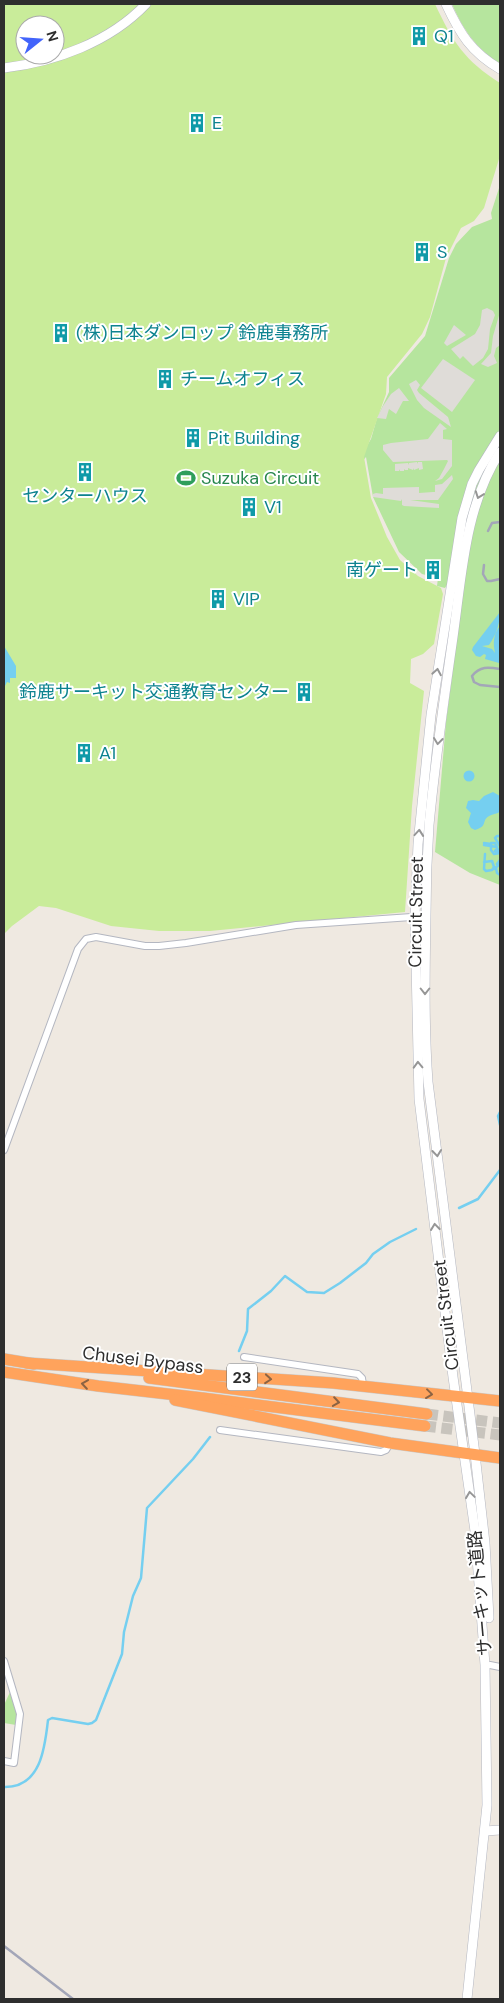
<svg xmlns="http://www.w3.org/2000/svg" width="504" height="2003" font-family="'DM Sans','Noto Sans JP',sans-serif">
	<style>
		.green { fill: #b6e59e }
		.pitch { fill: #c9ec9a; fill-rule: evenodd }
		.plaza { fill: #dfdcd8 }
		.water { fill: #75cff0 }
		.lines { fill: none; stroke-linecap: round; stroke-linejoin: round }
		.stream { stroke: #75cff0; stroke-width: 2.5 }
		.highway-tunnel { stroke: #c8c4bd; stroke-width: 11; stroke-dasharray: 11 5.5; stroke-linecap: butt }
		.street-casing { stroke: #b4b7c1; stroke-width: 8 }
		.secondary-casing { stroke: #b4b7c1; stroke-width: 10 }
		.highway-casing { stroke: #c9c9c9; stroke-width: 12 }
		.street { stroke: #fff; stroke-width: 6 }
		.secondary { stroke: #fff; stroke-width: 9 }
		.highway { stroke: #ffa35c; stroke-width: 11 }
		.rail { stroke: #a3a6b8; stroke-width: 2.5 }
		.oneway { stroke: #969696 }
		.oneway2 { stroke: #8c6343 }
		.labels { text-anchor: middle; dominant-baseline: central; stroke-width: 4; stroke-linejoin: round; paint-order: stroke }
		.shield { fill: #fff; stroke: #6d6d6d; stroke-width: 1 }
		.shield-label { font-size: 16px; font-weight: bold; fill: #2e2e2e }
		.culture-label { font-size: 18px; fill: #0d838f; stroke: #fff; text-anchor: start }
		.leisure-label { font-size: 18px; fill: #27864d; stroke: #fff; text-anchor: start }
		.street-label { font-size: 18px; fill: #2e2e2e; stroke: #fff }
	</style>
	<rect width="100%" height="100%" fill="#efe9e1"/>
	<g class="green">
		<path d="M452,4H500V64C475,47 464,31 452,4Z"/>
		<polygon points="500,185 500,885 470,873 435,852 446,722 463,593 448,583 445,588 437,586 438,578 422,574 399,552 373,497 366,457 346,481 371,439 377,418 389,392 389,378 425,336 449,258 456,244 472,227 492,219 491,213"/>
		<polygon points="10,1692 18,1714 16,1725 4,1723 4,1705"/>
	</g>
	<path class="pitch" d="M4,4H435C453,42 464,60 500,83L499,159L484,208L474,221L461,228L446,258L430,317L422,334L387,377L386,394L364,457L371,498L387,537L400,560L418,576L441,588L443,594L434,644L423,654L411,659L410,683L424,691L412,806L405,912L210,931H159L111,926L56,908L39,906L12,926L4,934ZM25,25H55V55H25Z"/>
	<g class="plaza">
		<polygon points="487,308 493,311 495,315 490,329 488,349 483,358 473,366 463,356 460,359 451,349 475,334 480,325 482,310"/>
		<polygon points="500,312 500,345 496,348 494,356 497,363 488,367 481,364 491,353 493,336"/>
		<polygon points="454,325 466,335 447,346 444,343"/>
		<polygon points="443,359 475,380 452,412 421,388"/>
		<polygon points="416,380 420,385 417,390 419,393 448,417 451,427 424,408 417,400 409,384"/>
		<polygon points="399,388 409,401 403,401 396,414 389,409 386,419 377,418 383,406 391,394"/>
		<polygon points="440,423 447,429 443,430 443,439 452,440 452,466 442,479 435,481 439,478 444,469 448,461 447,460 393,462 383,450 383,445 391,443 428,439"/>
		<polygon points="417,462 418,464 418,462 422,462 423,469 419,470 419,468 414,470 414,468 413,470 408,468 408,470 405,470 404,469 404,471 400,471 400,469 399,471 395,471 395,464 408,463 408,465 409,463"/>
		<polygon points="452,475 453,479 438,500 410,500 439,504 439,508 404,506 402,505 402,499 401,501 373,497 373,494 376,493 383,494 383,488 419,487 419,493 433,492 435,492 435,485 442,484"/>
	</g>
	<g class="water">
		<path d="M500,612C500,624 496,635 489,645L482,646L492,649L495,653C493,643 493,635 500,626V663H499L485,659L486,655L484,654L480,657L476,656L472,650L473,647Z"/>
		<polygon points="4,646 16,666 16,678 10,678 10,683 7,682 4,688"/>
		<circle cx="469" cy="776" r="5.5"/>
		<path d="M493,792L500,796V811L498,813C476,818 492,825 475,830L471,828L468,822L471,813L466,808L468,801L473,800L479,801L484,796Z"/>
	</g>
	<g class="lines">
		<g class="stream">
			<polyline points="500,836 497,836 495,838 500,846"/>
			<polyline points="484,843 491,844"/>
			<polyline points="484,845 497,847"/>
			<polyline points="497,849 495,851 498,853 499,852 495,843 491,843 491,850 494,854 500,853"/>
			<polyline points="484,862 492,861 494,867 492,870 486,871 484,869 485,854"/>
			<polyline points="497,864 500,860"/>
			<polyline points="496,868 497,873 500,875"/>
			<polyline points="494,869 500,864"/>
			<polyline points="500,1112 498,1116 500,1125"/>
			<polyline points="459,1208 478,1199 500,1170"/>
			<polyline points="239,1351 247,1331 248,1309 271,1291 285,1276 307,1292 324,1293 340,1283 366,1263 373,1254 390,1242 416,1229"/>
			<path d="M4,1787C41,1788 45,1747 48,1720L52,1718L88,1724L92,1723L96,1720L122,1654L124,1632L133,1596L141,1578L147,1508L193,1459L210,1437"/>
		</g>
		<g class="highway-tunnel">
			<polyline points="427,1414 500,1423"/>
			<polyline points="425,1426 500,1435"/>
		</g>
		<g class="street-casing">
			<g id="street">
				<polyline points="4,1150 78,949 86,939 96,937 145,946 159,946 186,943 296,925 426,916"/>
				<polyline points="244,1357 358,1374 362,1378 363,1385"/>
				<polyline points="220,1430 381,1452 386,1450 390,1443"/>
				<polyline points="4,1661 20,1714 14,1763 4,1761"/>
				<polyline points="490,1665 500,1667"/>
			</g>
		</g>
		<g class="secondary-casing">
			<g id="secondary">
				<path d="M446,4C460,34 471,52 500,69"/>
				<path d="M4,68C55,62 110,42 146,4"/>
				<path d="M489,1618L485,1543L475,1454L428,1082C424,1026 425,971 426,915C426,885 427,855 429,825C435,762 444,699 453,637C462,574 465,506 500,452"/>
				<polyline points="485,1831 500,1830"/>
				<polyline points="467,1999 487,1805 485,1665 475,1531 453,1377 419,1099 415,917 418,844 431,715 462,518 472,484 479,470 500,436"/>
			</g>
		</g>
		<g class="highway-casing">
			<g id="highway">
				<polyline points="4,1359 34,1364"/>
				<polyline points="27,1363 333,1383 500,1401"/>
				<polyline points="4,1372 98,1386 203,1398 425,1426"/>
				<polyline points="149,1378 427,1414"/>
				<polyline points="175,1400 390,1443 500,1458"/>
			</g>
		</g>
		<use href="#street" class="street"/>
		<use href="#secondary" class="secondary"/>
		<use href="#highway" class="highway"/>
		<g class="rail">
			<polyline points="488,531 492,523 500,522"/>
			<polyline points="484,565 483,574 487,581 491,581 500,579"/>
			<path d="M500,669C488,667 480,666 472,676L474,682L480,685L500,687"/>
			<polyline points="4,1946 73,1999"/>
		</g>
	</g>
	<defs><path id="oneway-chevron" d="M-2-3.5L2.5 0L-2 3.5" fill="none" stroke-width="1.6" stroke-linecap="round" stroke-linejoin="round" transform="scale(1.25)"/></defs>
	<g class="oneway">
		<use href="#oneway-chevron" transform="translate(479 495) rotate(110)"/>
		<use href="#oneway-chevron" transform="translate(437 672) rotate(-80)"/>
		<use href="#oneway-chevron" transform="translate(438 741) rotate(97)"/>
		<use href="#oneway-chevron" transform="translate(419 833) rotate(-85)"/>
		<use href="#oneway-chevron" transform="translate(425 991) rotate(90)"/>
		<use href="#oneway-chevron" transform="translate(418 1065) rotate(-92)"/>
		<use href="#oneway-chevron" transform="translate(437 1153) rotate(84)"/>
		<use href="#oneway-chevron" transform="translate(435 1227) rotate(-97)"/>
		<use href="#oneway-chevron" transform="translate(470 1495) rotate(-98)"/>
	</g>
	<g class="oneway2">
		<use href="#oneway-chevron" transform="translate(268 1379) rotate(5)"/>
		<use href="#oneway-chevron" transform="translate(85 1384) rotate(-172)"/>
		<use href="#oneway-chevron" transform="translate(429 1394) rotate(7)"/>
		<use href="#oneway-chevron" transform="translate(336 1402) rotate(8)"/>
	</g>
	<defs>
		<g id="building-bare" transform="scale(1.5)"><path d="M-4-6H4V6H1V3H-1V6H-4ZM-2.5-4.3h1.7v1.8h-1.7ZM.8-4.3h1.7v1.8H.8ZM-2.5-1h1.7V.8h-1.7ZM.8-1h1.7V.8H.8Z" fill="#0f9aa8" stroke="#fff" stroke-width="2.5" paint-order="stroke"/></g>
		<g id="stadium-bare" transform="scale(1.5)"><path d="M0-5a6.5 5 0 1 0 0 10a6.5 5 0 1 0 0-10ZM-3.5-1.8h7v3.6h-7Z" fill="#2e9e5b" stroke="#fff" stroke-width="2.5" paint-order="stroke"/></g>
	</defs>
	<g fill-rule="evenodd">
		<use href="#building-bare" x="419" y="36"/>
		<use href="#building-bare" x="197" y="123"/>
		<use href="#building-bare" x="422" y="252"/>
		<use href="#building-bare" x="61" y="333"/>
		<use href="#building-bare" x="165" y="379"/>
		<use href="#building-bare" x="193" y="438"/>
		<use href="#building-bare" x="85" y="472"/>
		<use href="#stadium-bare" x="186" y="478"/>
		<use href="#building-bare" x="249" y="507"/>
		<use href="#building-bare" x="433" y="570"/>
		<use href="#building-bare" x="218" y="599"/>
		<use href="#building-bare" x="304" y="692"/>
		<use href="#building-bare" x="84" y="753"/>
	</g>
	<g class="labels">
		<rect class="shield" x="227" y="1363.5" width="30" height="27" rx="4"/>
		<g class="shield-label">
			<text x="242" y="1377">23</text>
		</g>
		<g class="culture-label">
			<text x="434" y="36">Q1</text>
			<text x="212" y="123">E</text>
			<text x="437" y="252">S</text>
			<text x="76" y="333">(株)日本ダンロップ 鈴鹿事務所</text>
			<text x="180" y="379">チームオフィス</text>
			<text x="208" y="438">Pit Building</text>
			<text x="85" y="496" text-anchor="middle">センターハウス</text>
			<text x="264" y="507">V1</text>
			<text x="418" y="570" text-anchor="end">南ゲート</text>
			<text x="233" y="599">VIP</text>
			<text x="289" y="692" text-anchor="end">鈴鹿サーキット交通教育センター</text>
			<text x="99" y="753">A1</text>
		</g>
		<g class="leisure-label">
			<text x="201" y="478">Suzuka Circuit</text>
		</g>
		<g class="street-label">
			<text transform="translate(416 912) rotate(-89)">Circuit Street</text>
			<text transform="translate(446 1315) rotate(-97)">Circuit Street</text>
			<text transform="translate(143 1360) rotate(7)">Chusei Bypass</text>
			<text transform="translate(480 1593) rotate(-95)">サーキット道路</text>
		</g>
	</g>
	<rect width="504" height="2003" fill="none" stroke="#2e2e2e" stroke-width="10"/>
	<g transform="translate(40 40) rotate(73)"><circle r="24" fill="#ffffff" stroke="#ababab"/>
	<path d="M0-4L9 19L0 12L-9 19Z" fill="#4264fb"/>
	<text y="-8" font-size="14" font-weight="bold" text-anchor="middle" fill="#2e2e2e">N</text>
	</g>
</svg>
